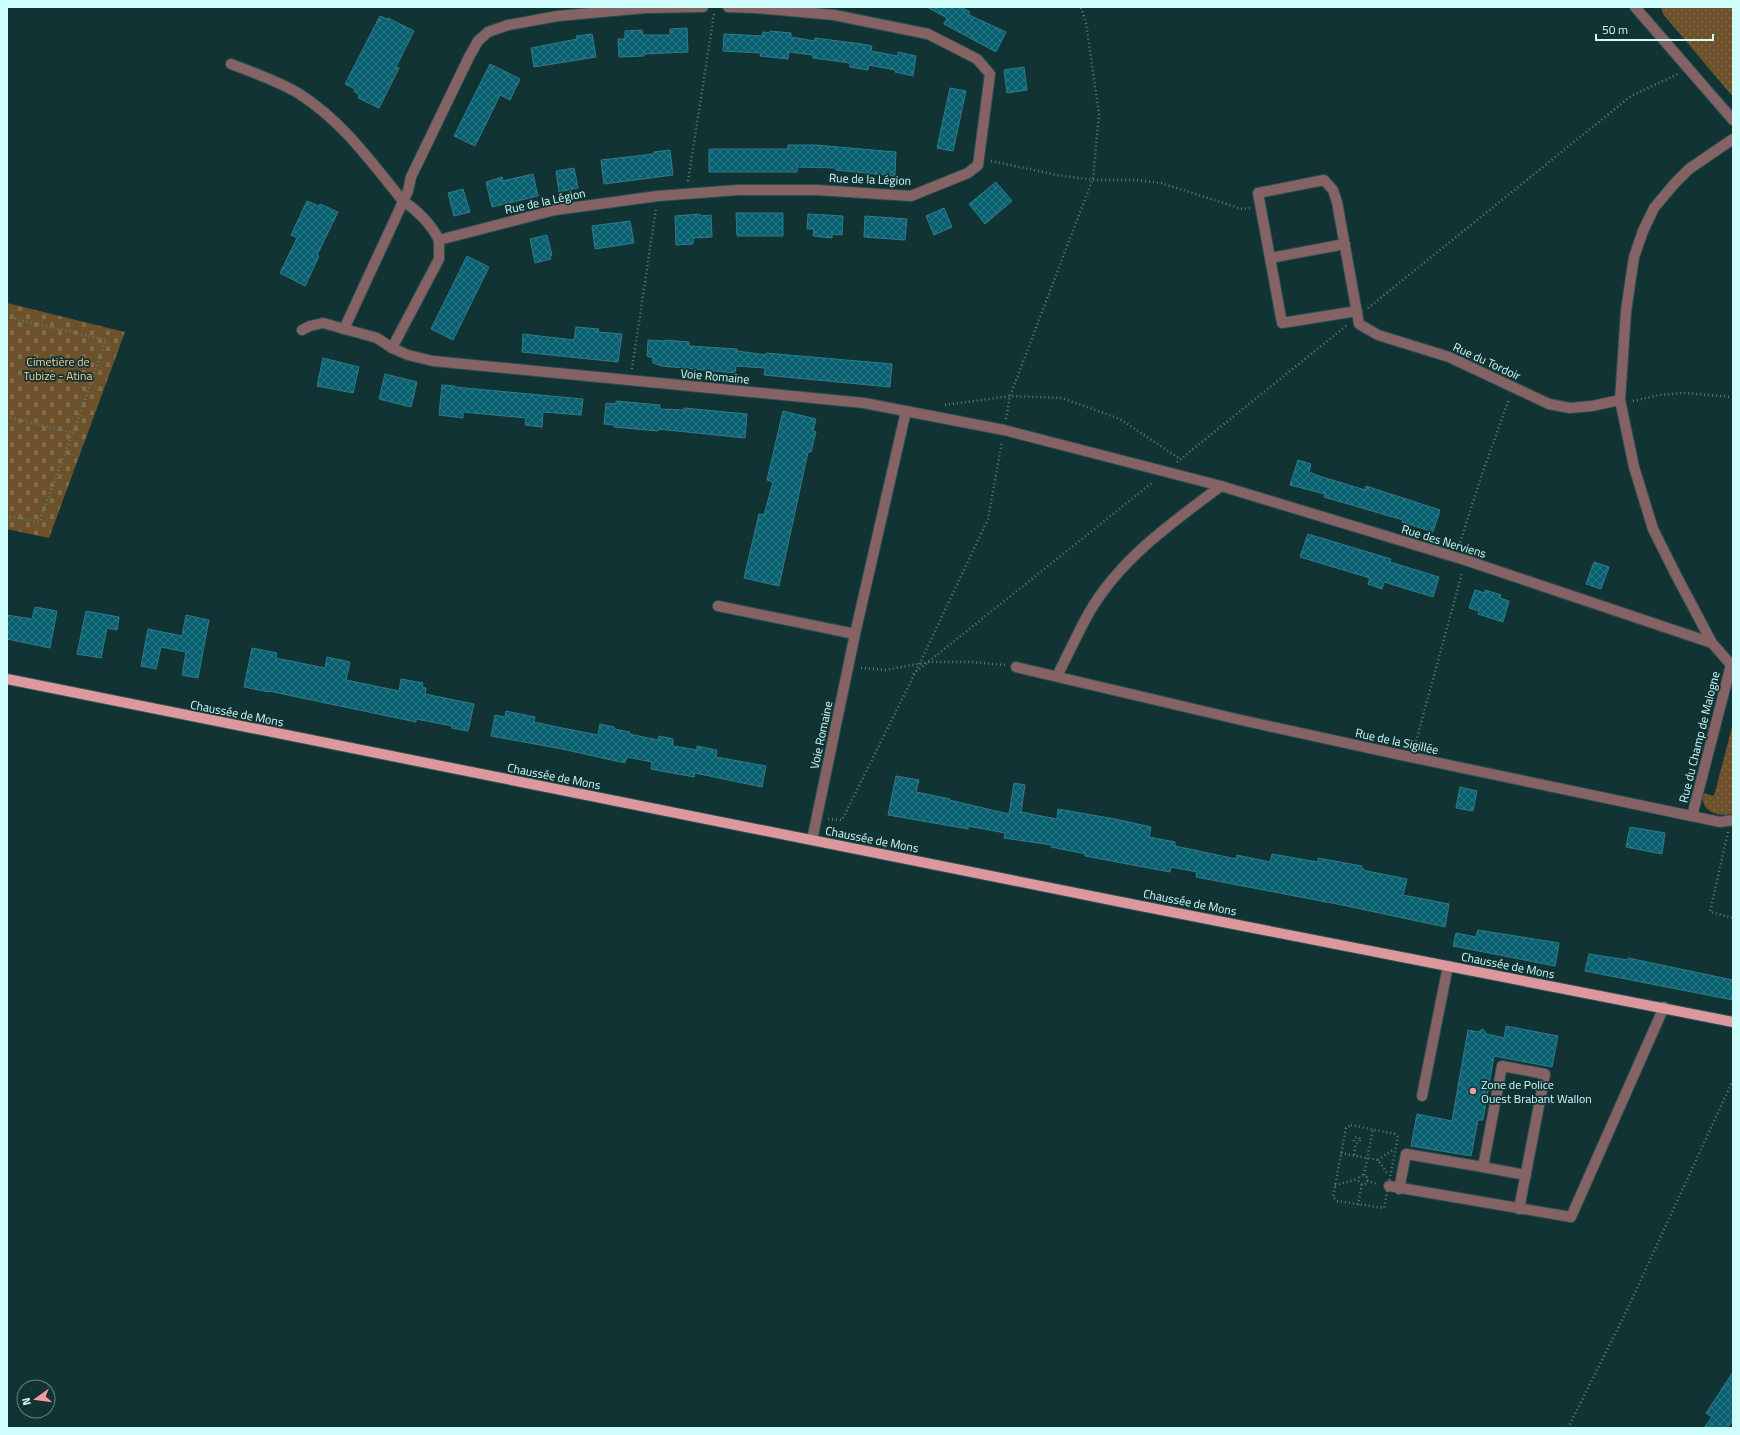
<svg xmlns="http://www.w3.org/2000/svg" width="1740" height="1435" font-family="'Titillium Web',sans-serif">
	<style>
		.green { fill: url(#green-dots) }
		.cemetery { fill: url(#cemetery-stones) }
		.building { fill: url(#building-cross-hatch); stroke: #2f7b8c }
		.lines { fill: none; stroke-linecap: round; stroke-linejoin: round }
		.minor-casing { stroke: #2c4f4f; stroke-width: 12 }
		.major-casing { stroke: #2c4f4f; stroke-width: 12 }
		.path { stroke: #587e7e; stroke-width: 2.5; stroke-dasharray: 1 3; stroke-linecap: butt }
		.minor { stroke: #856365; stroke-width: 10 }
		.major { stroke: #dc989d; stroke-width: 10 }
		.poi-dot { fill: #f49aa1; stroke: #123333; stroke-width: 1.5 }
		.labels { text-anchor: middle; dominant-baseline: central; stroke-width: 3.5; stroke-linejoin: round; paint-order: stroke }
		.street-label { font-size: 12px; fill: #cefdfc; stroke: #123333 }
		.park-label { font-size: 12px; fill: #fcce8f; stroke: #123333 }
		.poi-label { font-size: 12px; fill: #cefdfc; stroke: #123333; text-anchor: start }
	</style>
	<defs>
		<pattern id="green-dots" width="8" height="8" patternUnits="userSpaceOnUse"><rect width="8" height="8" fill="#6c512b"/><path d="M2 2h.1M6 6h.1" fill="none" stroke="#806b4b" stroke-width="1.8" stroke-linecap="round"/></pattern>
		<pattern id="cemetery-stones" width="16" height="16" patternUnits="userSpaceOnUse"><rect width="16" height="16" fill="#6c512b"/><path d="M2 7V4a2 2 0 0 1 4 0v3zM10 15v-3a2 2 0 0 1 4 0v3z" fill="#806b4b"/></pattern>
		<pattern id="building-cross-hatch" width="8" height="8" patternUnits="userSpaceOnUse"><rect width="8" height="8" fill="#096070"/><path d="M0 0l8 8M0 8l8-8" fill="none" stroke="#2c7885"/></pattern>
	</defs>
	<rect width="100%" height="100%" fill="#123333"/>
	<g class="green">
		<polygon points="1661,7 1733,7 1733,97 1663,14"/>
		<path d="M1733,723V814C1718,817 1700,812 1703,793L1714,796Z"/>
	</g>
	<polygon class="cemetery" points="7,303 125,332 49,538 7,529"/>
	<g class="building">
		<polygon points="927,7 961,7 970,12 969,15 1006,32 996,52 944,24 947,18"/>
		<polygon points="380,16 387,19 388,18 414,31 396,67 399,68 379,108 358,98 359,95 354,91 355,89 345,84"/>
		<polygon points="687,28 688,52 644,54 644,56 619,57 618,39 625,39 625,31 642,30 643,35 670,35 670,29"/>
		<polygon points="770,31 791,33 791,37 815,41 815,38 862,44 872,46 871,51 898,56 898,52 916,56 913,76 895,72 895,70 869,65 868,70 850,67 850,63 813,58 813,55 789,52 788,59 760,56 761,53 723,51 724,34 762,36 763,32 770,33"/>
		<polygon points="592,34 596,57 534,67 531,48 577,39 576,36"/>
		<polygon points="490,64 520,79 510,100 500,95 475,146 454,136"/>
		<polygon points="1024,67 1027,90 1007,93 1004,70"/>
		<polygon points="950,88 966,91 953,151 937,148"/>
		<polygon points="788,145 815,145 896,152 895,176 836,170 836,168 797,167 797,172 709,172 709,149 788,149"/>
		<polygon points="670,150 673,175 604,184 601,160 654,154 654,152"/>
		<polygon points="574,168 578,188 559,192 556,171"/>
		<polygon points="533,174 538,196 492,207 486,182 502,177 503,181"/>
		<polygon points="996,182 1012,201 985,224 969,204"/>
		<polygon points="463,189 470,212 454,216 448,193"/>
		<polygon points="307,201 319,206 320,204 338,212 317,255 319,256 305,286 280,273 297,238 291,235"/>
		<polygon points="944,208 952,227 934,235 926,216"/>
		<polygon points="736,213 783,213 783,236 737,236"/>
		<polygon points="700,214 700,216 711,215 712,237 693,238 693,244 676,245 675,216"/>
		<polygon points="808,214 843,216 842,235 832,234 832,238 813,236 814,229 807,229"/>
		<polygon points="865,216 907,219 905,240 864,237"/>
		<polygon points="630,221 634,243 595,249 592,226"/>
		<polygon points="547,235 552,255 550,256 551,259 535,263 530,239"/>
		<polygon points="467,256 489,267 453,340 431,329"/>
		<polygon points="576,327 599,329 598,332 622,334 618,362 522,352 523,334 574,340"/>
		<polygon points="648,340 664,341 665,340 689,342 689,346 737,349 737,351 766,355 766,353 892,364 890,387 764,375 765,368 736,366 735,373 662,366 653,363 653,358 647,356"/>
		<polygon points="323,358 359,367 353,393 317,386"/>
		<polygon points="385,374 417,382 411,407 379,399"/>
		<polygon points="442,385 455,386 455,387 583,399 581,415 543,412 542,427 525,425 526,418 463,412 463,418 439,415"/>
		<polygon points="616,401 660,405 660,409 684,410 684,408 747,414 745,438 658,429 658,431 614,427 614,425 604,424 606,403 616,404"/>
		<polygon points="783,411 816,419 813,431 816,432 811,452 808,452 779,586 744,578 759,514 764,515 773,482 767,480"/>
		<polygon points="1298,460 1311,464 1309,472 1316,475 1365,490 1366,486 1440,510 1433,532 1402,522 1403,520 1324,497 1325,494 1290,485"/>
		<polygon points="1308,534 1391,559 1390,562 1439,577 1433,597 1384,582 1382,589 1368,584 1370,578 1300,557"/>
		<polygon points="1594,562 1609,567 1601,589 1586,584"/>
		<polygon points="1475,590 1485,593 1485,590 1501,595 1500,598 1509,601 1503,622 1478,614 1479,611 1469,608"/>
		<polygon points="35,607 57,611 50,648 7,639 7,615 32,619"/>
		<polygon points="86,611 119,617 117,630 107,628 101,658 77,654"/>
		<polygon points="186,615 209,620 198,678 182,675 186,652 161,647 156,669 141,666 148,629 182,636"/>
		<polygon points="252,648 277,653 276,658 325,668 327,657 350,662 346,680 399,691 401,679 423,683 422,687 426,688 425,694 474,704 468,731 452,728 452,726 416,719 416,722 269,691 269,692 244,687"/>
		<polygon points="506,711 535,717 534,722 557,727 598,735 600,724 614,727 614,729 630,732 629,734 658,740 659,736 673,739 673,746 697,750 697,746 717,750 716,757 766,766 762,787 695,773 694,777 651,769 652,762 627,757 625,763 562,749 491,736 495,715 505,717"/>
		<polygon points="896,776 919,780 916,792 950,799 949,800 1009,814 1014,783 1025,785 1021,812 1057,819 1058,809 1115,819 1151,827 1149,837 1175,842 1175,846 1236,859 1237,855 1270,862 1272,854 1318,862 1318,858 1362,866 1361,868 1367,871 1407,879 1403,895 1449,904 1445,927 1342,905 1196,877 1197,872 1171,867 1170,872 1085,856 1086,854 1051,847 1052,845 1004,838 1005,833 968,826 968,829 888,815"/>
		<polygon points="1460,787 1477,791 1473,811 1456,808"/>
		<polygon points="1630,827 1665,833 1662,854 1626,847"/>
		<polygon points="1478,930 1559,943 1555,966 1453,946 1456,933 1476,937"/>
		<polygon points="1589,954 1628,960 1628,958 1733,980 1733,1000 1585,971"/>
		<polygon points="1506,1026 1558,1036 1552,1067 1494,1056 1483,1120 1478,1120 1471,1156 1411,1146 1417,1114 1452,1121 1468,1030 1478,1032 1483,1029 1487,1034 1504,1038"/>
		<polygon points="1733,1372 1733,1420 1728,1428 1704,1428 1712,1417 1706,1413"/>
	</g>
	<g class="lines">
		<g class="minor-casing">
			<g id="minor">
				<polyline points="1635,7 1733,120"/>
				<path d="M231,64C252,72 283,83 301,95C343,122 372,163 403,201C418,211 431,224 439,240"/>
				<polyline points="1733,139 1689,169 1675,183 1654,208 1643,231 1634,257 1626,311 1620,400 1634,467 1653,529 1676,575 1712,643 1733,667"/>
				<polyline points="1270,258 1345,244"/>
				<polyline points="1357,311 1282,323 1258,193 1324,180 1333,190 1337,202 1359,324 1378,335 1449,357 1549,404 1570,408 1592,406 1620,400"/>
				<polyline points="344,329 408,191 411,177 469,57 478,41 488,32 508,25 558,16 645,8 703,7"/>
				<polyline points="302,330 310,326 323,323 377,338 392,348 408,355 433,361 864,403 1004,430 1221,486 1465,560 1712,643"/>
				<polyline points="392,348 439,259 439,240 555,210 658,196 738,190 817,190 911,196 968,173 978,165 990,74 977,59 928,34 834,15 756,8 728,7"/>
				<polyline points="718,606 855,634"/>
				<polyline points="1016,667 1241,720 1401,755 1720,822 1733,820"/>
				<path d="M1057,676C1068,655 1078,632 1090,611C1121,558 1173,522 1221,486"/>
				<polyline points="1692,816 1731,665"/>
				<polyline points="812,840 855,634 906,411"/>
				<polyline points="1422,1096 1448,966"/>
				<polyline points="1483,1167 1526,1175"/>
				<polyline points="1389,1186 1571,1217 1664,1007"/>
				<polyline points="1399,1189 1406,1154 1483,1167 1502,1066 1545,1074 1519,1209"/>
			</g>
		</g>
		<g class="major-casing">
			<polyline id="major" points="7,679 1131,904 1733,1022"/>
		</g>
		<g class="path">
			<polyline points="991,161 1057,175 1093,180 1137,180 1161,183 1242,209 1250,208"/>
			<polyline points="688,181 714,14"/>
			<polyline points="1368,308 1631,96 1678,74"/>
			<polyline points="7,317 106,340 73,433 39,522 7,516"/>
			<polyline points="632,369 656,208"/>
			<polyline points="1633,401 1659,395 1685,393 1733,397"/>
			<polyline points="945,405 1010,396 1062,398 1120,419 1180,459"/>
			<polyline points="7,417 73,433"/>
			<polyline points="1006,419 1010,396 1093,178 1099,114 1086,23 1081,7"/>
			<polyline points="1177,462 1346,326"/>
			<polyline points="1459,546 1481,477 1509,399"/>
			<polyline points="861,668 885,670 929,662 972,662 1005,665"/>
			<polyline points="913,674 1153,482"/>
			<polyline points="1415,745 1462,573"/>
			<polyline points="828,819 842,820 919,665 988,519 1002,441"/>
			<polyline points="1728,832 1710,912 1733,918"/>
			<polygon points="1351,1125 1395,1134 1398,1137 1384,1208 1337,1201 1333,1197 1346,1128"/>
			<circle cx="1357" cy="1140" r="3"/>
			<polyline points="1341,1153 1378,1160 1388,1174"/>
			<polyline points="1354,1155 1356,1143"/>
			<polyline points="1378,1160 1394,1149"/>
			<polyline points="1364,1175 1373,1129"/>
			<circle cx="1363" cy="1180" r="4.5"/>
			<polyline points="1367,1181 1378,1184"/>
			<polyline points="1335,1185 1358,1179"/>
			<polyline points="1358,1205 1362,1184"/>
			<polyline points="1568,1428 1626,1312 1733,1080"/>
		</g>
		<use href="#minor" class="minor"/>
		<use href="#major" class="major"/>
	</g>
	<circle class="poi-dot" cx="1473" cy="1091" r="4"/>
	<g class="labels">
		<g class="street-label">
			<text transform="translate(870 179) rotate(2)">Rue de la Légion</text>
			<text transform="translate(545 201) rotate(-12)">Rue de la Légion</text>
			<text transform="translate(1487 361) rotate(25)">Rue du Tordoir</text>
			<text transform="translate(715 376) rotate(5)">Voie Romaine</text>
			<text transform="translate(1444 541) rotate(17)">Rue des Nerviens</text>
			<text transform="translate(237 713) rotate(11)">Chaussée de Mons</text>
			<text transform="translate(821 735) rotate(-78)">Voie Romaine</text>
			<text transform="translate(1699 737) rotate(-76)">Rue du Champ de Malogne</text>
			<text transform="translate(1397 741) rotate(12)">Rue de la Sigillée</text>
			<text transform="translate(554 776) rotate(11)">Chaussée de Mons</text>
			<text transform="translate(872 839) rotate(11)">Chaussée de Mons</text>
			<text transform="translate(1190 902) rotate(11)">Chaussée de Mons</text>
			<text transform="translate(1508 965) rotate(11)">Chaussée de Mons</text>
		</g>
		<g class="park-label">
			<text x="58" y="361">Cimetière de<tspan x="58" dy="14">Tubize - Atina</tspan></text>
		</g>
		<g class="poi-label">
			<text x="1481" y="1084">Zone de Police<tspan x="1481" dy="14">Ouest Brabant Wallon</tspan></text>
		</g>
	</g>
	<rect width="1740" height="1435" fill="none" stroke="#cefdfc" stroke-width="16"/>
	<g transform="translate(36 1399) rotate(256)"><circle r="19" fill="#123333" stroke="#5d8483"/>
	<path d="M0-3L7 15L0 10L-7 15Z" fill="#f49aa1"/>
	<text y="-6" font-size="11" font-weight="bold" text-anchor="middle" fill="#cefdfc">N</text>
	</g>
	<path d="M1596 34v6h117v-6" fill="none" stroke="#cefdfc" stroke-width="2"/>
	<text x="1602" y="34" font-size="12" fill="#cefdfc" stroke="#123333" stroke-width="3" paint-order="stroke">50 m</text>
</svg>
